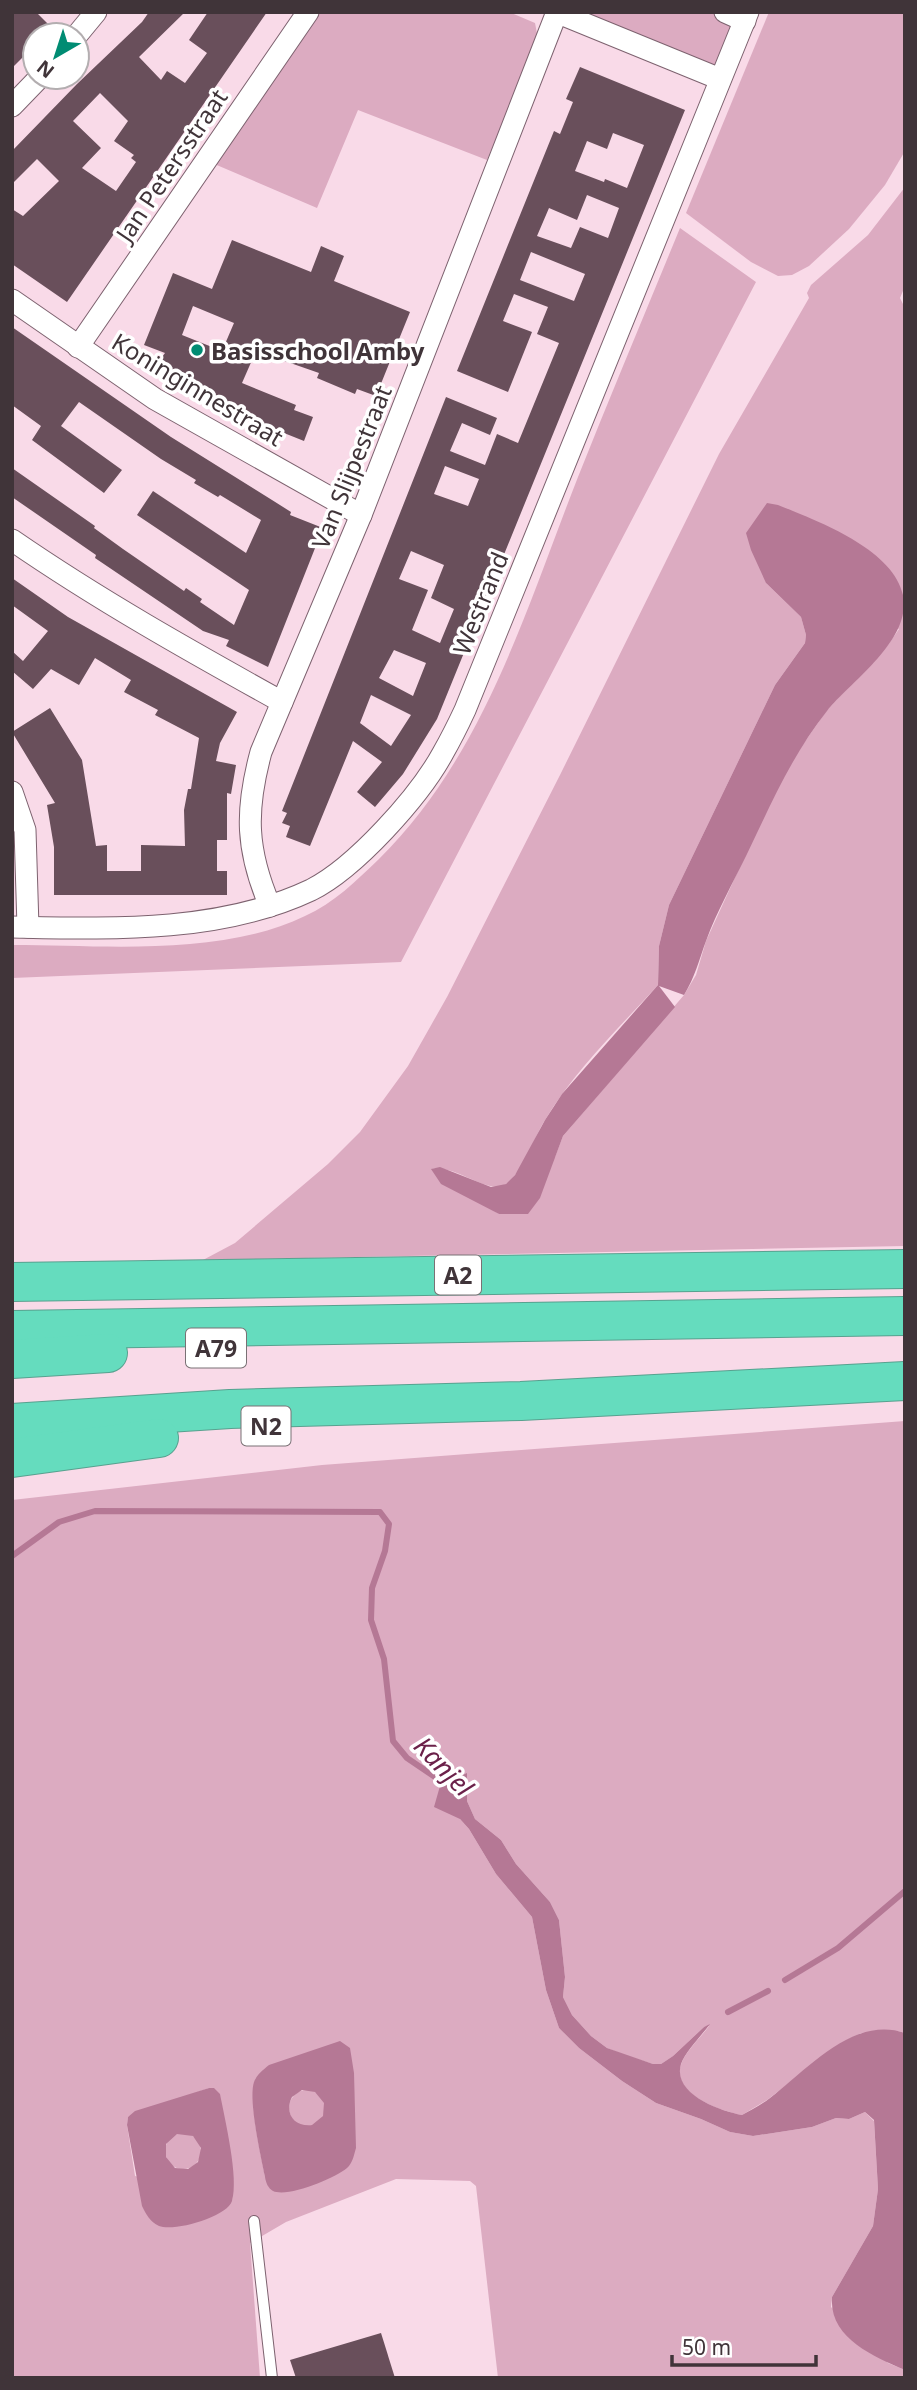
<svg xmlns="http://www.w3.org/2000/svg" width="917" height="2390" font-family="'Noto Sans',sans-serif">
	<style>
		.green { fill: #dcabc1; fill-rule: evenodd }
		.water { fill: #b57895; fill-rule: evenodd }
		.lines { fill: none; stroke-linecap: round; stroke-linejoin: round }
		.stream { stroke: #b57895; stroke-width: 6 }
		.building { fill: #694f5b; fill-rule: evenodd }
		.lane-casing { stroke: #7d626f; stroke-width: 12 }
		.street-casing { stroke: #7d626f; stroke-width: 23 }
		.highway-casing { stroke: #58a18f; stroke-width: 40 }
		.lane { stroke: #fff; stroke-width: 10 }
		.street { stroke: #fff; stroke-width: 21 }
		.highway { stroke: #65dcbe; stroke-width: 38 }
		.poi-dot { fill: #008c73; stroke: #fff; stroke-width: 2.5 }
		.labels { text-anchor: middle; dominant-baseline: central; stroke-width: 7; stroke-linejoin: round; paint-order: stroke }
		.shield { fill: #fff; stroke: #797174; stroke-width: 2 }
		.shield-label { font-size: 23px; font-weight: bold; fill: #403439 }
		.street-label { font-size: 24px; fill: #403439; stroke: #fff }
		.poi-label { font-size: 24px; font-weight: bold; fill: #403439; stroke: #fff; text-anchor: start }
		.water-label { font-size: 26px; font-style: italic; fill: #6b214a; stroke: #fff }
	</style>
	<rect width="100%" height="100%" fill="#f9dae8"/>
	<g class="green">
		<polygon points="316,12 509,12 535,23 538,39 487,160 358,110 317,208 212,163"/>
		<polygon points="574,12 710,12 737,24 717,69"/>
		<polygon points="769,12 905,12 905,151 885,185 849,229 809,266 792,275 778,276 751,262 686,213"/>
		<path d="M905,187V286L900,298L905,308V1246L203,1260L235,1243L328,1164L360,1132L408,1066L447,997L560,775L719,454L809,298L807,293L811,285L868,235ZM766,583L899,629L888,645L827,710L792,760L769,803L706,941L696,975L684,995L563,1136L555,1157L499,1214L432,1169C455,1165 485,1192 502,1186C520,1180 535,1135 545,1120C575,1070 619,1028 658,985L659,946L669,905L775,685L805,643L806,635L801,617Z"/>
		<path d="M680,228L756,282L401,962L12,978V945C104,945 221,957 305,916C334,903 356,881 379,859C484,755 525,612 578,477C611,394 646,311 680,228Z"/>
		<path d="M905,1421V2033L898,2031L861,2033L838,2045L767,2100L742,2115C720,2111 668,2093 682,2062C687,2050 701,2037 709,2026L704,2027L673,2056L661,2064H653L624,2055L607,2048L591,2036L572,2015L563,1997L565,1977L559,1920L550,1902L516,1864L501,1840L475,1819L467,1801V1773L460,1819L469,1829L496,1874L532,1917L546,1990L559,2028L579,2048L622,2081L656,2103L701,2119L730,2132L753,2136L812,2127L836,2118L849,2119L865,2112L874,2121L878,2189L873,2226L832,2297L831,2307L888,2363L905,2370V2378H498L476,2186L470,2181L396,2179L286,2222L250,2243L260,2378H12V1500L322,1465ZM354,2073V2103L265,2177C261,2154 247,2099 256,2078ZM209,2088C220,2124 238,2163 232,2201L135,2176L127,2125L128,2117Z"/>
		<circle cx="307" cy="2108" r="18"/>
		<circle cx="183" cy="2151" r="18"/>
	</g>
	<g class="water">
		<path d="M767,503L778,505C818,521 893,549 903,595C912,640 852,680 827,711C792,755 771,804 747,854C733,883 717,911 706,941C699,960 695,977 684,995L659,986L675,1007L563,1136L540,1198L528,1214H499L441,1184L431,1169L440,1167L491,1187L506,1184L515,1175L545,1120L562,1094L658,985L659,946L669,905L775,685L805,643L806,635L801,617L766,583L751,550L746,533Z"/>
		<path d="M467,1773V1801L475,1819L501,1840L516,1864L550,1902L559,1920L565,1977L563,1997L572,2015L591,2036L607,2048L653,2064H661L673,2056L704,2027L710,2024C701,2036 686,2051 681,2064C672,2094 720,2111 742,2115C751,2110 761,2105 770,2098C807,2070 853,2015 905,2033V2370C873,2356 829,2338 832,2297L873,2226L878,2189L874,2120L865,2112L849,2119L836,2118L812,2127L753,2136L730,2132L701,2119L656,2103L622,2081L579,2048L559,2028L546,1990L532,1917L496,1874L469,1829L460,1819L434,1807L440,1786Z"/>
		<path d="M340,2041L350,2048L354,2073L356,2148C354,2154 353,2163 347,2168C335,2178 288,2198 273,2191C268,2188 266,2183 265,2177C261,2157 248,2100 254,2082C257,2074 263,2070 269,2065ZM302,2090L315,2092L324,2103L323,2116L312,2125C294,2127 284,2113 292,2097Z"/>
		<path d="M209,2088H214L220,2094C225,2120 239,2178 232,2201C227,2217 174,2232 159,2226C150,2222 146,2214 142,2206L127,2125L128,2117L135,2111ZM177,2134L193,2136L201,2148L198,2162L188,2169L175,2168L166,2157V2144Z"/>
	</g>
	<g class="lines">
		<g class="stream">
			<polyline points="12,1556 59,1522 95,1511 380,1512 389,1524 385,1551 372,1588 371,1620 384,1659 393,1741 407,1758 435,1777 446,1790"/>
			<polyline points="785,1980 838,1948 905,1891"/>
			<polyline points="728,2012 768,1991"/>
		</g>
	</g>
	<g class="building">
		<polygon points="12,12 36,12 59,35 35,35 35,45 12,68"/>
		<path d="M149,12H185L139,57L161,80L167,71L185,83L207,53L189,40L208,12H267L67,302L12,264V209L23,216L59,181L37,159L12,184V151L77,84L142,22ZM100,93L128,121L114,141L134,155L131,158L136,162L116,191L82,168L101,148L73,121Z"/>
		<path d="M580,67L685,110L437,719L403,774L375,807L357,792L382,762L353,741L310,846L286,837L290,826L282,823L287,813L282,811L446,397L497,418L490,435L462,423L450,451L485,465L497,434L518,443L559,343L537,334L548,307L514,294L503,321L532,332L508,392L457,371L554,131L560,134L573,102L566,99ZM613,133L644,145L627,188L605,179L604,182L575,171L587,141L607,149ZM587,195L619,208L608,238L580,227L571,248L537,236L549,208L577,220ZM531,252L585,274L574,301L520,280ZM445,466L479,479L468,506L434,494ZM411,551L444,565L431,598L454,609L440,643L412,630L428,590L399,579ZM394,650L426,663L413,696L379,678ZM371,695L411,715L391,746L360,723Z"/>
		<path d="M232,240L311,272L321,246L344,256L334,281L410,312L376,396L357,389L355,394L317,378L319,373L256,351L242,383L296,405L294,410L313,417L304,441L211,404L212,401L157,364L165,353L144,345L173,273L212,289ZM193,306L234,323L222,351L182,335Z"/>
		<polygon points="12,327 171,437 272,500 291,512 290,515 323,528 268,667 226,646 229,640 203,631 95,558 96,555 12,497 12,468 95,526 94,528 123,549 184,591 186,588 202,599 200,602 234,625 249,590 137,515 153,491 246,553 261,520 220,495 218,497 194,483 196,480 161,459 79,402 61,426 122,470 104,493 32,440 41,426 12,405"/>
		<polygon points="12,578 68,617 237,712 220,743 216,761 236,765 231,794 227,793 227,840 217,840 217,871 227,871 227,895 54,895 54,847 47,805 55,803 12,732 50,708 82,760 96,846 107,845 107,871 141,871 141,845 185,846 184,810 188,789 191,789 199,738 155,715 158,710 124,692 131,680 95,658 79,685 51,669 33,689 12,671 12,651 23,661 48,631 12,605"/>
		<polygon points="381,2333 395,2378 296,2378 290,2360"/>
	</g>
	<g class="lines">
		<g class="lane-casing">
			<polyline id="lane" points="254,2221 272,2378"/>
		</g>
		<g class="street-casing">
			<g id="street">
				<polyline points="556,12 720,79"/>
				<polyline points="725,12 745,21"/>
				<polyline points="77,35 96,12"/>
				<polyline points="12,106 40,77"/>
				<polyline points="12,300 155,399 361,515"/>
				<polyline points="78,347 308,12"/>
				<path d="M12,540C99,600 190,651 282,702"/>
				<polyline points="12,792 25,830 28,927"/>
				<path d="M270,906C246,850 245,811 261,752L361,515L557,12"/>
				<path d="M12,927C111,929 220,933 311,890C355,868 419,797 443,753C451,739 458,725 465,710L748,12"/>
			</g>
		</g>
		<g class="highway-casing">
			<g id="highway">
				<polyline points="12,1282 905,1269"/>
				<polyline points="12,1330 905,1316"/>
				<polyline points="12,1359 108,1353"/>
				<polyline points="12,1423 230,1409 521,1401 905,1381"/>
				<polyline points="12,1458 159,1438"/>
			</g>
		</g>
		<use href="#lane" class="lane"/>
		<use href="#street" class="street"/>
		<use href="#highway" class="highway"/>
	</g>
	<circle class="poi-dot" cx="197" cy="350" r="7"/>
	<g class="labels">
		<g class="shield">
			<rect x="435" y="1255.5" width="46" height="39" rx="5"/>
			<rect x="186" y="1328.5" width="60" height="39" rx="5"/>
			<rect x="241.5" y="1406.5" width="49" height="39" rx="5"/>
		</g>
		<g class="shield-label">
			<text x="458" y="1275">A2</text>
			<text x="216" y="1348">A79</text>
			<text x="266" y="1426">N2</text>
		</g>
		<g class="street-label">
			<text transform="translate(171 165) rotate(-56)">Jan Petersstraat</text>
			<text transform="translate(198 389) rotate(31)">Koninginnestraat</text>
			<text transform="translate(351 467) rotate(-68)">Van Slijpestraat</text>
			<text transform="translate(480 603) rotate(-68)">Westrand</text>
		</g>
		<g class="poi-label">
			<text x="211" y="350">Basisschool Amby</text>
		</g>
		<g class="water-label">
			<text transform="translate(444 1766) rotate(46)">Kanjel</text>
		</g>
	</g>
	<rect width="917" height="2390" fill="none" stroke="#403439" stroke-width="28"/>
	<g transform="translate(56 56) rotate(219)"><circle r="33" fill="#ffffff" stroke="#b3aeb0" stroke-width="2"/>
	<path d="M0-5L12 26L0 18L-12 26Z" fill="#008c73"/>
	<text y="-10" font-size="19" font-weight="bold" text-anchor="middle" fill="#403439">N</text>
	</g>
	<path d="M672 2355v10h144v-10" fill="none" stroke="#403439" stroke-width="3.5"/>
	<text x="682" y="2355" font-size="21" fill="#403439" stroke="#ffffff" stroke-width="5" paint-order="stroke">50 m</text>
</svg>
